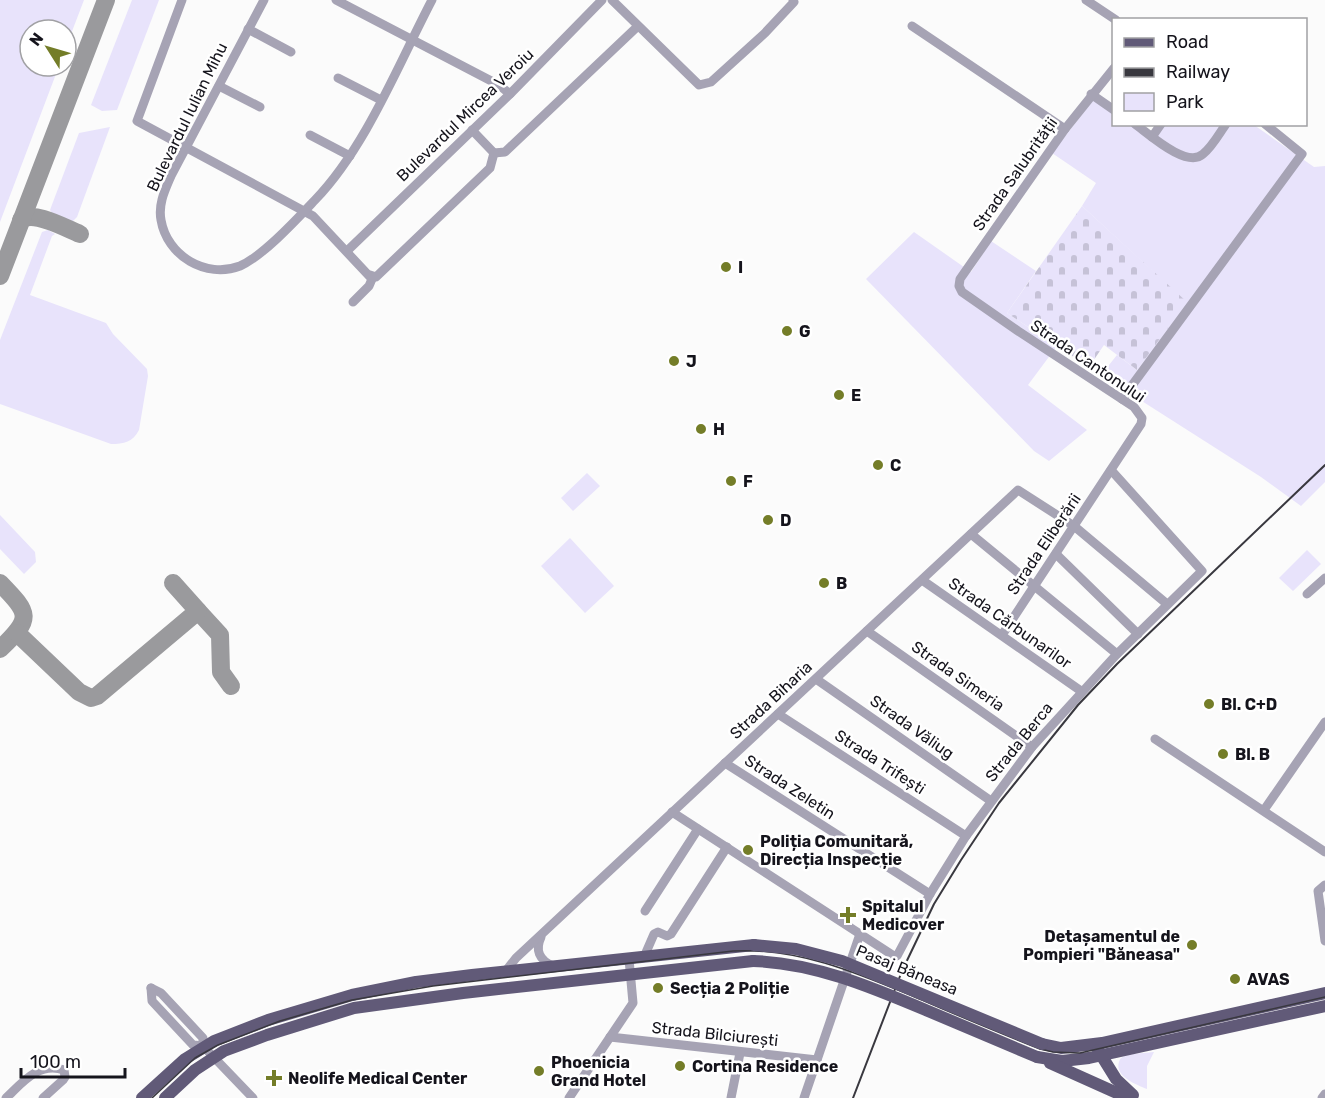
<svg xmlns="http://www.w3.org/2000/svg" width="1325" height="1098" font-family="Rubik,sans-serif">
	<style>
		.green { fill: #e8e3fb }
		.cemetery { fill: url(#cemetery-stones) }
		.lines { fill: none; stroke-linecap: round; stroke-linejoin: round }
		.taxiway { stroke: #9a9a9d; stroke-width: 18 }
		.minor { stroke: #a6a3b4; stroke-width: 9 }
		.major { stroke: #615a78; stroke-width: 12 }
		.tram { stroke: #39383f; stroke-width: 1.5 }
		.rail { stroke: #39383f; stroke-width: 2 }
		.major-bridge { stroke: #615a78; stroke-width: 12 }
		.poi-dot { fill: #747d28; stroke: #fff; stroke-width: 2 }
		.labels { text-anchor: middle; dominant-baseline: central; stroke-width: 5; stroke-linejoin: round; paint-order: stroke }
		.street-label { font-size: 16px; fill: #15141c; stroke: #fff }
		.poi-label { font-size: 16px; font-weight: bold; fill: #15141c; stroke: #fff; text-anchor: start }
	</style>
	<defs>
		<pattern id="cemetery-stones" width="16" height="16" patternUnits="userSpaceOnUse" patternTransform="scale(1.5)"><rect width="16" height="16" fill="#e8e3fb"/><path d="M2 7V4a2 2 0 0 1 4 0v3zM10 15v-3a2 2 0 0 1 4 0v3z" fill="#c6c2d7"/></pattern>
	</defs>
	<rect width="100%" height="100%" fill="#fbfbfb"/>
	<g class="green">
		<polygon points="0,0 84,0 66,47 66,30 30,30 30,66 59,66 0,222"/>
		<polygon points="132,0 159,0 117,110 102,111 91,105"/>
		<polygon points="1094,99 1113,113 1114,124 1130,125 1153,140 1164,125 1254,125 1314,167 1325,166 1325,482 1301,506 1261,477 1101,375 1117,355 1137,370 1186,302 1082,206 1096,183 1052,153"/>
		<polygon points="110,127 77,217 72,222 53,215 50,210 79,133"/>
		<path d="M48,230L55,234L52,236L30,295L106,323L113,334L147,369L148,376L139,430C133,442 124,444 111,444L0,404V340L42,232Z"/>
		<polygon points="914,232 971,272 991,241 1036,271 1007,313 1057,346 1028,385 1087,430 1049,461 1034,451 866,279"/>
		<polygon points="587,473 600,486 573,511 561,498"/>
		<polygon points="0,515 35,552 36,562 24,574 0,549"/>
		<polygon points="570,538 614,586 585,613 541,566"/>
		<polygon points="1307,550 1321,564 1293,591 1279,578"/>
		<path d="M1154,1052L1147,1066V1089C1137,1085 1114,1076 1119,1062C1120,1058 1122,1057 1125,1056C1134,1053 1145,1053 1154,1052Z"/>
	</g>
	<polygon class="cemetery" points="1082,206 1187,302 1137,370 1104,345 1089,367 1007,313"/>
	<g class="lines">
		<g class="taxiway">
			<path d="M21,220C34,210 65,228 80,234"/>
			<polyline points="0,276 106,0"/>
			<path d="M0,583C30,614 33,618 0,649"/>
			<polyline points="198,611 220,635 221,672 231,686"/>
			<polyline points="17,633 79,692 91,698 97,696 198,611 173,583"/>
		</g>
		<g class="minor">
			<polyline points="182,0 137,121 313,216 372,279 369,286 353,302"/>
			<path d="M264,0L171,176C165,190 158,204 161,220C167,256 206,279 240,266C263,256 297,219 315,200C366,147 398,65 432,0"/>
			<polyline points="336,0 499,85 510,94"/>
			<polyline points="612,0 699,85 711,82 765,33 794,2 793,0"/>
			<polyline points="1086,0 1116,20"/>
			<polyline points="912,26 1065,129"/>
			<polyline points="248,29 291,52"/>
			<polyline points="338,78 381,100"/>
			<polyline points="219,86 260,107"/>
			<polyline points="1091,94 1114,110"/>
			<path d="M1135,124C1149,134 1187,169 1203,154C1212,147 1219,134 1226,124"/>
			<polyline points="310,135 350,156"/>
			<polyline points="1152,137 1161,124"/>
			<polyline points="494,153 505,152 638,26"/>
			<polyline points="347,251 510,94 602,0"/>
			<polyline points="370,275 376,277 490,168 494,153 472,130"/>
			<polyline points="1122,399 1302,154 1265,124"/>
			<polyline points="971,534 1117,654"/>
			<polyline points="1056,554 1138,634"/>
			<polyline points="922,580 1081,691"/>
			<polyline points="1307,594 1325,578"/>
			<polyline points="867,631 1032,747"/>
			<polyline points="1002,635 1141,424 1142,418 1134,407 1018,331 962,292 959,286 960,279 1065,129 1114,68"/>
			<polyline points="816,679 991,801"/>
			<polyline points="778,714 966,836"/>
			<polyline points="1155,739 1325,852"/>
			<polyline points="725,763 930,894"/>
			<polyline points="1264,810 1325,722"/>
			<polyline points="672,812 894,956 897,956 930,894 966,836 1032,747 1117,654 1202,571 1111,470"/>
			<polyline points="1325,885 1318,891 1325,941"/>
			<polyline points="645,911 698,829"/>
			<path d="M541,937C535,950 539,960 553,966"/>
			<polyline points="644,957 654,934 658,932 667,936 671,934 727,847"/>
			<polyline points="505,972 516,958 1018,490 1074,526 1167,604"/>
			<polyline points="151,988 161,993 203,1038 203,1046 253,1098"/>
			<polyline points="151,988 152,1001 193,1045 203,1046"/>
			<polyline points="610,1037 817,1060"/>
			<path d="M6,1098C22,1083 39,1061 64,1070L65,1077L63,1080L43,1098"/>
			<polyline points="569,1098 633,1003 629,959"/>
			<polyline points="731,1098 740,1053"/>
			<polyline points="804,1098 860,934"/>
			<polyline points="1322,1098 1325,1094"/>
		</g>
		<g class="major">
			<polyline points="1042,1044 1061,1048 1102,1043 1325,993"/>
			<polyline points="1098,1050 1116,1079 1133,1095"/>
			<polyline points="1037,1057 1062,1061 1089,1058 1325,1006"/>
			<polyline points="1050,1063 1128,1098"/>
			<polyline points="142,1098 185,1059 214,1041 268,1020 352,995 416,982 472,975 754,945"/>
			<polyline points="165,1098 195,1070 224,1051 267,1035 354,1008 463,993 753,961"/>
		</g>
		<path class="tram" d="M152,1098L195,1058L218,1045L280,1021L352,1000L433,986L733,951C800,947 862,975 922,1000C961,1017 1000,1033 1040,1049L1053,1052L1080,1053L1325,997"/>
		<polyline class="rail" points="853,1098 902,971 934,904 961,860 999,803 1078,705 1117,664 1325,465"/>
		<g class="major-bridge">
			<polyline points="754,945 796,949 842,961 1042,1044"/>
			<path d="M753,961C815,963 871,987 928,1011C964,1026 1001,1042 1037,1057"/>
		</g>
	</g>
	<g class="poi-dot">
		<circle cx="726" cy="267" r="6"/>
		<circle cx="787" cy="331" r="6"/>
		<circle cx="674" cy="361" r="6"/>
		<circle cx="839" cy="395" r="6"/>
		<circle cx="701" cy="429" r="6"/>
		<circle cx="878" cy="465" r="6"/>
		<circle cx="731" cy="481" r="6"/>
		<circle cx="768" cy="520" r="6"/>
		<circle cx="824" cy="583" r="6"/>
		<circle cx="1209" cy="704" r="6"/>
		<circle cx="1223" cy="754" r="6"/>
		<circle cx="748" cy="850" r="6"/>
		<path d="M845 906h6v6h6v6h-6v6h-6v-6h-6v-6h6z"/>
		<circle cx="1192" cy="945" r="6"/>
		<circle cx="1235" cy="979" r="6"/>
		<circle cx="658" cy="988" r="6"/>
		<circle cx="680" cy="1066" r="6"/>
		<circle cx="539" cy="1071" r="6"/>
		<path d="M271 1069h6v6h6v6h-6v6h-6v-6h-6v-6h6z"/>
	</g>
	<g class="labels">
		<g class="street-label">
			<text transform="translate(465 115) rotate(-44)">Bulevardul Mircea Veroiu</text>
			<text transform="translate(187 117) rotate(-64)">Bulevardul Iulian Mihu</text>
			<text transform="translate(1015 174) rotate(-55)">Strada Salubrității</text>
			<text transform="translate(1088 361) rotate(34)">Strada Cantonului</text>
			<text transform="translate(1044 544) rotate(-56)">Strada Eliberării</text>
			<text transform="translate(1010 623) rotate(35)">Strada Cărbunarilor</text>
			<text transform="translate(958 676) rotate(35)">Strada Simeria</text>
			<text transform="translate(771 700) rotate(-43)">Strada Biharia</text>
			<text transform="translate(912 727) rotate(35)">Strada Văliug</text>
			<text transform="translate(1019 742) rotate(-51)">Strada Berca</text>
			<text transform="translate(880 762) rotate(33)">Strada Trifești</text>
			<text transform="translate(790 787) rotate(33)">Strada Zeletin</text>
			<text transform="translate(907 970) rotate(22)">Pasaj Băneasa</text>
			<text transform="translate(715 1034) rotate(6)">Strada Bilciurești</text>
		</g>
		<g class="poi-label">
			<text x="738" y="267">I</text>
			<text x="799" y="331">G</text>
			<text x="686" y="361">J</text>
			<text x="851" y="395">E</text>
			<text x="713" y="429">H</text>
			<text x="890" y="465">C</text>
			<text x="743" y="481">F</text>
			<text x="780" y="520">D</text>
			<text x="836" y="583">B</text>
			<text x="1221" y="704">Bl. C+D</text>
			<text x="1235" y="754">Bl. B</text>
			<text x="760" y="841">Poliția Comunitară,<tspan x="760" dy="18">Direcția Inspecție</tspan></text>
			<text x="862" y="906">Spitalul<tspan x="862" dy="18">Medicover</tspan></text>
			<text x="1180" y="936" text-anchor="end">Detașamentul de<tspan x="1180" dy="18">Pompieri "Băneasa"</tspan></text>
			<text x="1247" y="979">AVAS</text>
			<text x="670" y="988">Secția 2 Poliție</text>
			<text x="551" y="1062">Phoenicia<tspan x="551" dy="18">Grand Hotel</tspan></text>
			<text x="692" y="1066">Cortina Residence</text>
			<text x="288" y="1078">Neolife Medical Center</text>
		</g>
	</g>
	<rect x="1112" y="18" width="195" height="108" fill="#ffffff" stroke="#a1a1a4" stroke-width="1.5"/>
	<rect x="1124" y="38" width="30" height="9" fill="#615a78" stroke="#a1a1a4" stroke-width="1.5"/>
	<text x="1166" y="48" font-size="18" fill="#15141c">Road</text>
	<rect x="1124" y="68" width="30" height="9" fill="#39383f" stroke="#a1a1a4" stroke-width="1.5"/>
	<text x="1166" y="78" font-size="18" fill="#15141c">Railway</text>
	<rect x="1124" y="93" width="30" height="18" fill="#e8e3fb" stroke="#a1a1a4" stroke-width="1.5"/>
	<text x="1166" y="108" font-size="18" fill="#15141c">Park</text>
	<g transform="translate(48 48) rotate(307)"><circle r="28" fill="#ffffff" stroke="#a1a1a4" stroke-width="1.5"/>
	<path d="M0-4.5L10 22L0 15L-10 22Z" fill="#747d28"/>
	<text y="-9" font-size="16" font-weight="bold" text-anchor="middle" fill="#15141c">N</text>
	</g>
	<path d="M21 1068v9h104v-9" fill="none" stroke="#15141c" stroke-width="3"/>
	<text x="30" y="1068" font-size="18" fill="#15141c" stroke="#ffffff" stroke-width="4.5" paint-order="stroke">100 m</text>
</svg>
